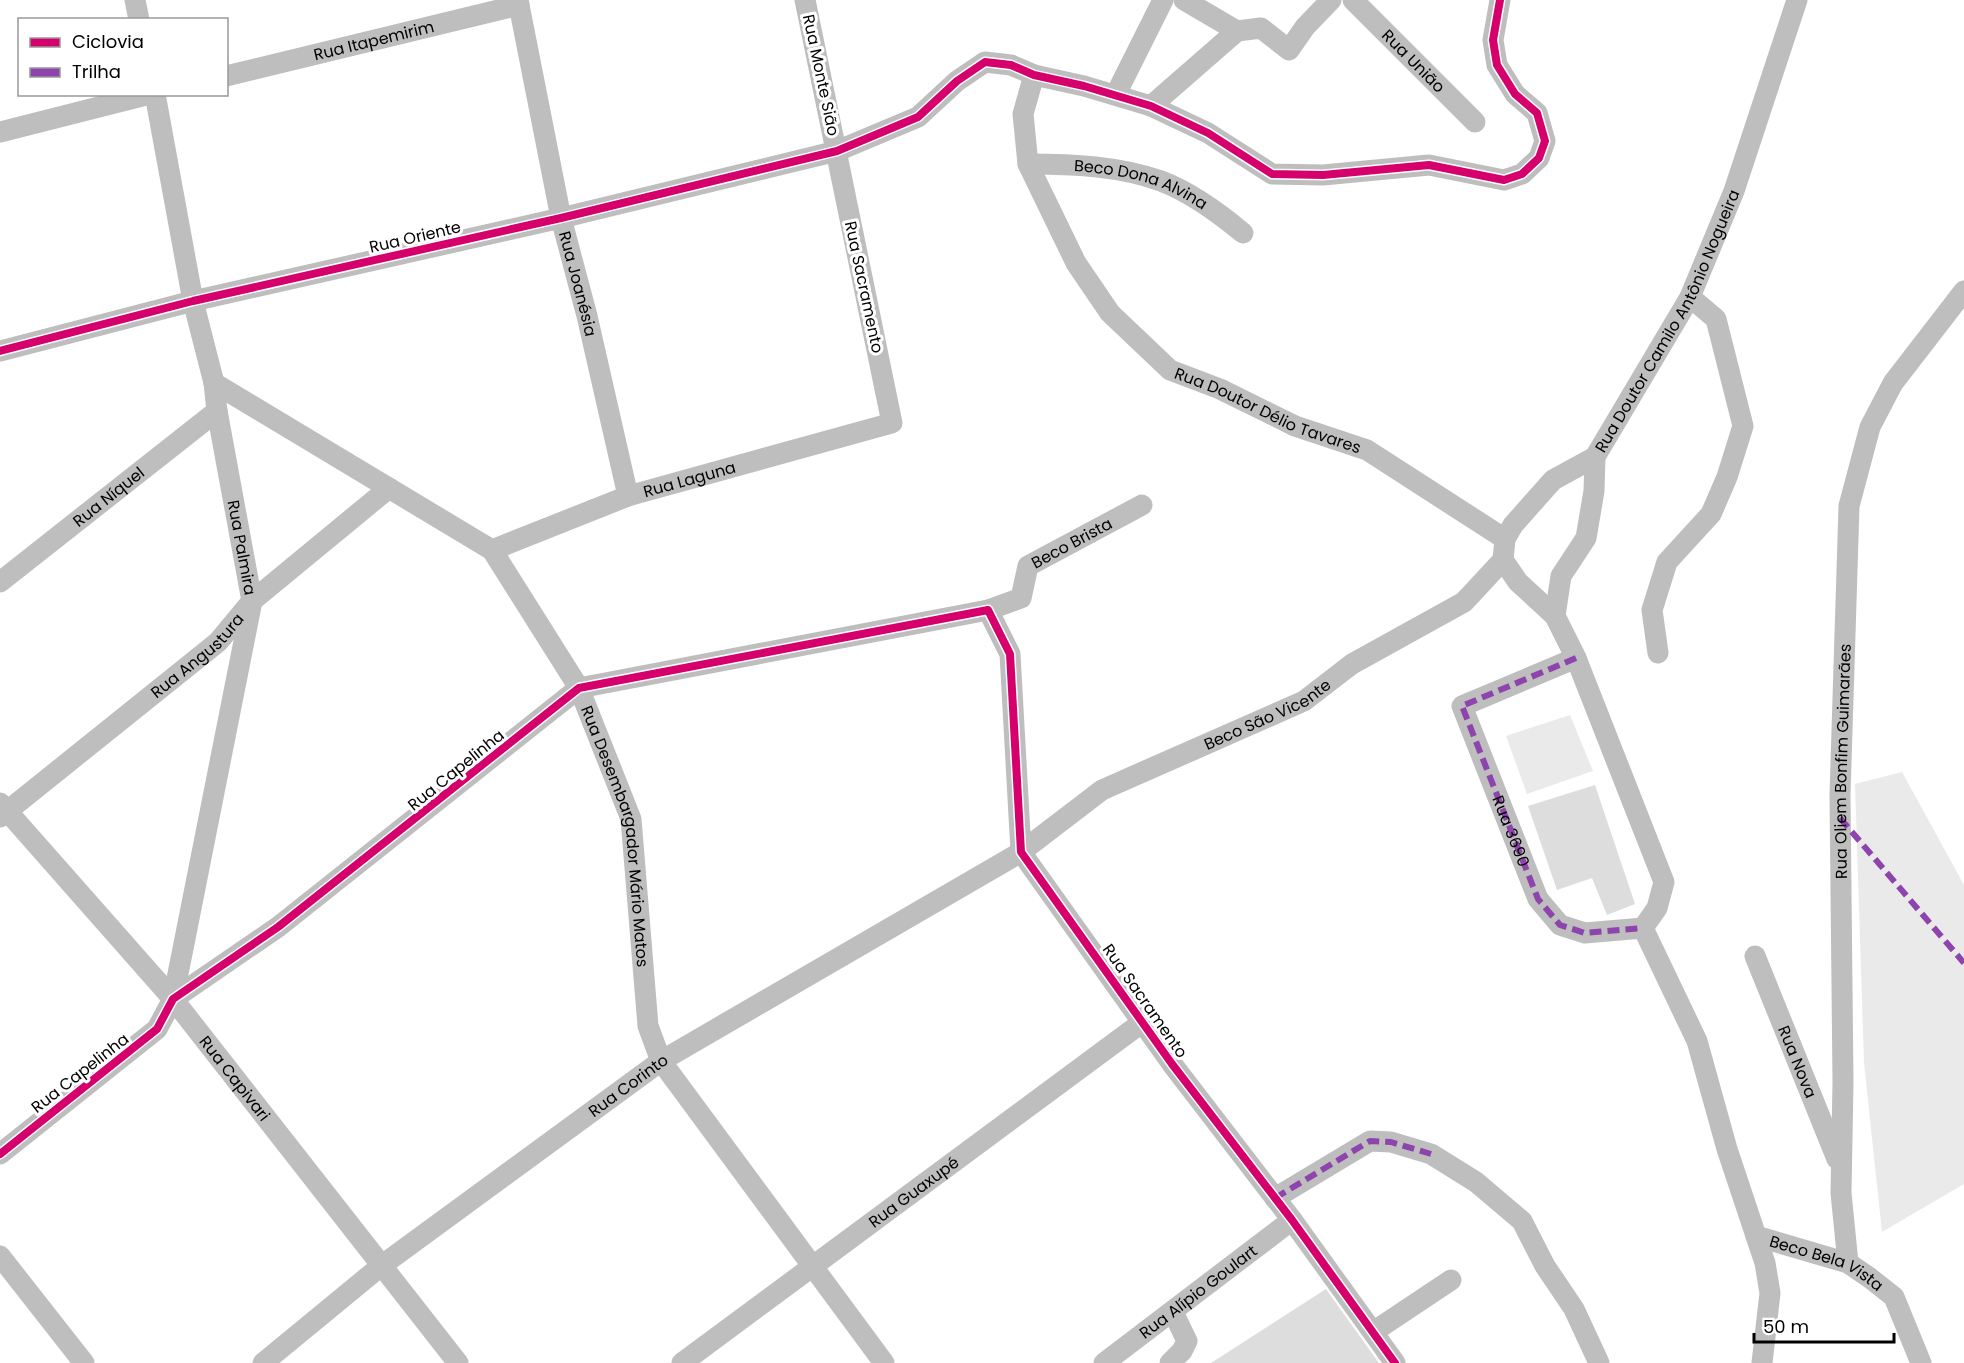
<svg xmlns="http://www.w3.org/2000/svg" width="1964" height="1363" font-family="Poppins,sans-serif">
	<style>
		.green { fill: #eaeaea }
		.building { fill: #ddd }
		.lines { fill: none; stroke-linecap: round; stroke-linejoin: round }
		.minor { stroke: #bebebe; stroke-width: 21 }
		.quiet { stroke: #8e44ad; stroke-width: 6; stroke-dasharray: 12 6; stroke-linecap: butt }
		.cycleway-casing { stroke: #fff; stroke-width: 11 }
		.cycleway { stroke: #d6006c; stroke-width: 8 }
		.labels { text-anchor: middle; dominant-baseline: central; stroke-width: 6; stroke-linejoin: round; paint-order: stroke }
		.street-label { font-size: 16px; fill: #000; stroke: #fff }
	</style>
	<rect width="100%" height="100%" fill="#fff"/>
	<g class="green">
		<polygon points="1570,715 1593,771 1527,794 1506,736"/>
		<polygon points="1902,772 1964,885 1964,1184 1882,1232 1864,1063 1855,784"/>
	</g>
	<g class="building">
		<polygon points="1595,785 1635,904 1607,915 1592,878 1557,890 1528,806"/>
		<polygon points="1326,1289 1379,1363 1211,1363"/>
	</g>
	<g class="lines">
		<g class="minor">
			<polyline points="135,0 139,20"/>
			<path id="s1" d="M518,0L561,218L587,316L628,496"/>
			<polyline points="1184,0 1237,31 1261,28 1289,50 1305,27 1331,0"/>
			<path id="s2" d="M1353,0L1475,122"/>
			<path id="s3" d="M1034,75L1023,114L1028,164L1076,263L1110,313L1170,370L1220,389L1295,426L1367,450L1505,539"/>
			<path id="s4" d="M226,76L519,5"/>
			<path id="s5" d="M155,94L193,301L214,383L217,411L252,601L173,999"/>
			<polyline points="1116,94 1163,0"/>
			<polyline points="1151,106 1237,31"/>
			<polyline points="0,132 150,94"/>
			<path id="s6" d="M1028,164C1072,164 1119,166 1161,181C1190,192 1219,213 1243,233"/>
			<polyline points="0,351 193,301 561,218 837,151 918,117 957,81 985,62 1011,65 1034,75 1084,86 1151,106 1208,133 1272,174 1323,175 1429,165 1504,180 1522,174 1539,158 1545,141 1537,113 1515,94 1497,65 1493,40 1500,0"/>
			<path id="s7" d="M214,383L492,550L579,688L631,819L648,1026L661,1061L884,1363"/>
			<path id="s8" d="M492,550L628,496L892,423L805,0"/>
			<path id="s9" d="M0,582L217,411"/>
			<polyline points="988,610 1010,654 1021,852 1172,1064 1292,1220 1395,1363"/>
			<polyline points="1555,616 1561,576 1586,538 1594,491 1595,457"/>
			<polyline points="1658,653 1652,610 1667,562 1711,514 1727,477 1743,426 1716,319 1690,297"/>
			<polyline points="1576,658 1462,706 1538,899 1560,925 1585,933 1643,928"/>
			<path id="s10" d="M0,803L173,999L458,1363"/>
			<path id="s11" d="M0,817L218,642L252,601L389,488"/>
			<path id="s12" d="M1755,956L1837,1159"/>
			<path id="s13" d="M0,1154L157,1029L173,999L278,927L579,688L988,610L1021,598L1028,566L1142,505"/>
			<polyline points="1275,1198 1370,1141 1391,1142 1431,1154 1476,1182 1522,1221 1545,1266 1574,1309 1599,1363"/>
			<path id="s14" d="M1756,1236L1848,1263L1870,1278L1894,1297L1921,1363"/>
			<polyline points="0,1256 84,1363"/>
			<path id="s15" d="M1848,1263L1841,1193L1843,1082L1840,795L1849,506L1870,427L1893,383L1964,291"/>
			<polyline points="1373,1332 1451,1280"/>
			<path id="s16" d="M263,1363L381,1266L661,1061L1021,852L1102,790L1304,701L1352,664L1464,602L1503,560"/>
			<path id="s17" d="M682,1363L1144,1021"/>
			<path id="s18" d="M1104,1363L1292,1220"/>
			<polyline points="1170,1363 1182,1351 1187,1341 1173,1312"/>
			<path id="s19" d="M1762,1363L1770,1293L1765,1263L1727,1149L1697,1041L1643,928L1657,908L1664,882L1576,658L1555,616L1518,582L1503,560L1505,539L1513,525L1553,480L1595,457L1690,297L1734,191L1797,0"/>
		</g>
		<g class="quiet">
			<path id="s20" d="M1576,658L1462,706L1538,899L1560,925L1585,933L1643,928"/>
			<polyline points="1840,818 1964,963"/>
			<polyline points="1275,1198 1370,1141 1391,1142 1431,1154"/>
		</g>
		<g class="cycleway-casing">
			<g id="cycleway">
				<polyline points="0,351 193,301 561,218 837,151 918,117 957,81 985,62 1011,65 1034,75 1084,86 1151,106 1208,133 1272,174 1323,175 1429,165 1504,180 1522,174 1539,158 1545,141 1537,113 1515,94 1497,65 1493,40 1500,0"/>
				<polyline points="0,1154 157,1029 173,999 278,927 579,688 988,610 1010,654 1021,852 1172,1064 1292,1220 1395,1363"/>
			</g>
		</g>
		<use href="#cycleway" class="cycleway"/>
	</g>
	<g class="labels">
		<g class="street-label">
			<text stroke="none"><textPath href="#s4" startOffset="152">Rua Itapemirim</textPath></text>
			<text stroke="none"><textPath href="#s2" startOffset="86">Rua União</textPath></text>
			<text transform="translate(821 75) rotate(78)">Rua Monte Sião</text>
			<text stroke="none"><textPath href="#s6" startOffset="116">Beco Dona Alvina</textPath></text>
			<text transform="translate(415 237) rotate(-13)">Rua Oriente</text>
			<text stroke="none"><textPath href="#s1" startOffset="290">Rua Joanésia</textPath></text>
			<text transform="translate(864 287) rotate(78)">Rua Sacramento</text>
			<text stroke="none"><textPath href="#s19" startOffset="1174">Rua Doutor Camilo Antônio Nogueira</textPath></text>
			<text stroke="none"><textPath href="#s3" startOffset="450">Rua Doutor Délio Tavares</textPath></text>
			<text stroke="none"><textPath href="#s8" startOffset="210">Rua Laguna</textPath></text>
			<text stroke="none"><textPath href="#s9" startOffset="138">Rua Níquel</textPath></text>
			<text stroke="none"><textPath href="#s13" startOffset="1280">Beco Brista</textPath></text>
			<text stroke="none"><textPath href="#s5" startOffset="462">Rua Palmira</textPath></text>
			<text stroke="none"><textPath href="#s11" startOffset="255">Rua Angustura</textPath></text>
			<text stroke="none"><textPath href="#s16" startOffset="1200">Beco São Vicente</textPath></text>
			<text stroke="none"><textPath href="#s15" startOffset="502">Rua Oliem Bonfim Guimarães</textPath></text>
			<text transform="translate(456 770) rotate(-39)">Rua Capelinha</text>
			<text stroke="none"><textPath href="#s20" startOffset="258">Rua 3690</textPath></text>
			<text stroke="none"><textPath href="#s7" startOffset="642">Rua Desembargador Mário Matos</textPath></text>
			<text transform="translate(1145 1001) rotate(55)">Rua Sacramento</text>
			<text stroke="none"><textPath href="#s12" startOffset="114">Rua Nova</textPath></text>
			<text transform="translate(80 1073) rotate(-38)">Rua Capelinha</text>
			<text stroke="none"><textPath href="#s10" startOffset="362">Rua Capivari</textPath></text>
			<text stroke="none"><textPath href="#s16" startOffset="459">Rua Corinto</textPath></text>
			<text stroke="none"><textPath href="#s17" startOffset="288">Rua Guaxupé</textPath></text>
			<text stroke="none"><textPath href="#s14" startOffset="76">Beco Bela Vista</textPath></text>
			<text stroke="none"><textPath href="#s18" startOffset="118">Rua Alípio Goulart</textPath></text>
		</g>
	</g>
	<rect x="18" y="18" width="210" height="78" fill="#ffffff" stroke="#999999" stroke-width="1.5"/>
	<rect x="30" y="38" width="30" height="9" fill="#d6006c" stroke="#999999" stroke-width="1.5"/>
	<text x="72" y="48" font-size="18" fill="#000000">Ciclovia</text>
	<rect x="30" y="68" width="30" height="9" fill="#8e44ad" stroke="#999999" stroke-width="1.5"/>
	<text x="72" y="78" font-size="18" fill="#000000">Trilha</text>
	<path d="M1754 1333v9h140v-9" fill="none" stroke="#000000" stroke-width="3"/>
	<text x="1763" y="1333" font-size="18" fill="#000000" stroke="#ffffff" stroke-width="4.5" paint-order="stroke">50 m</text>
</svg>
